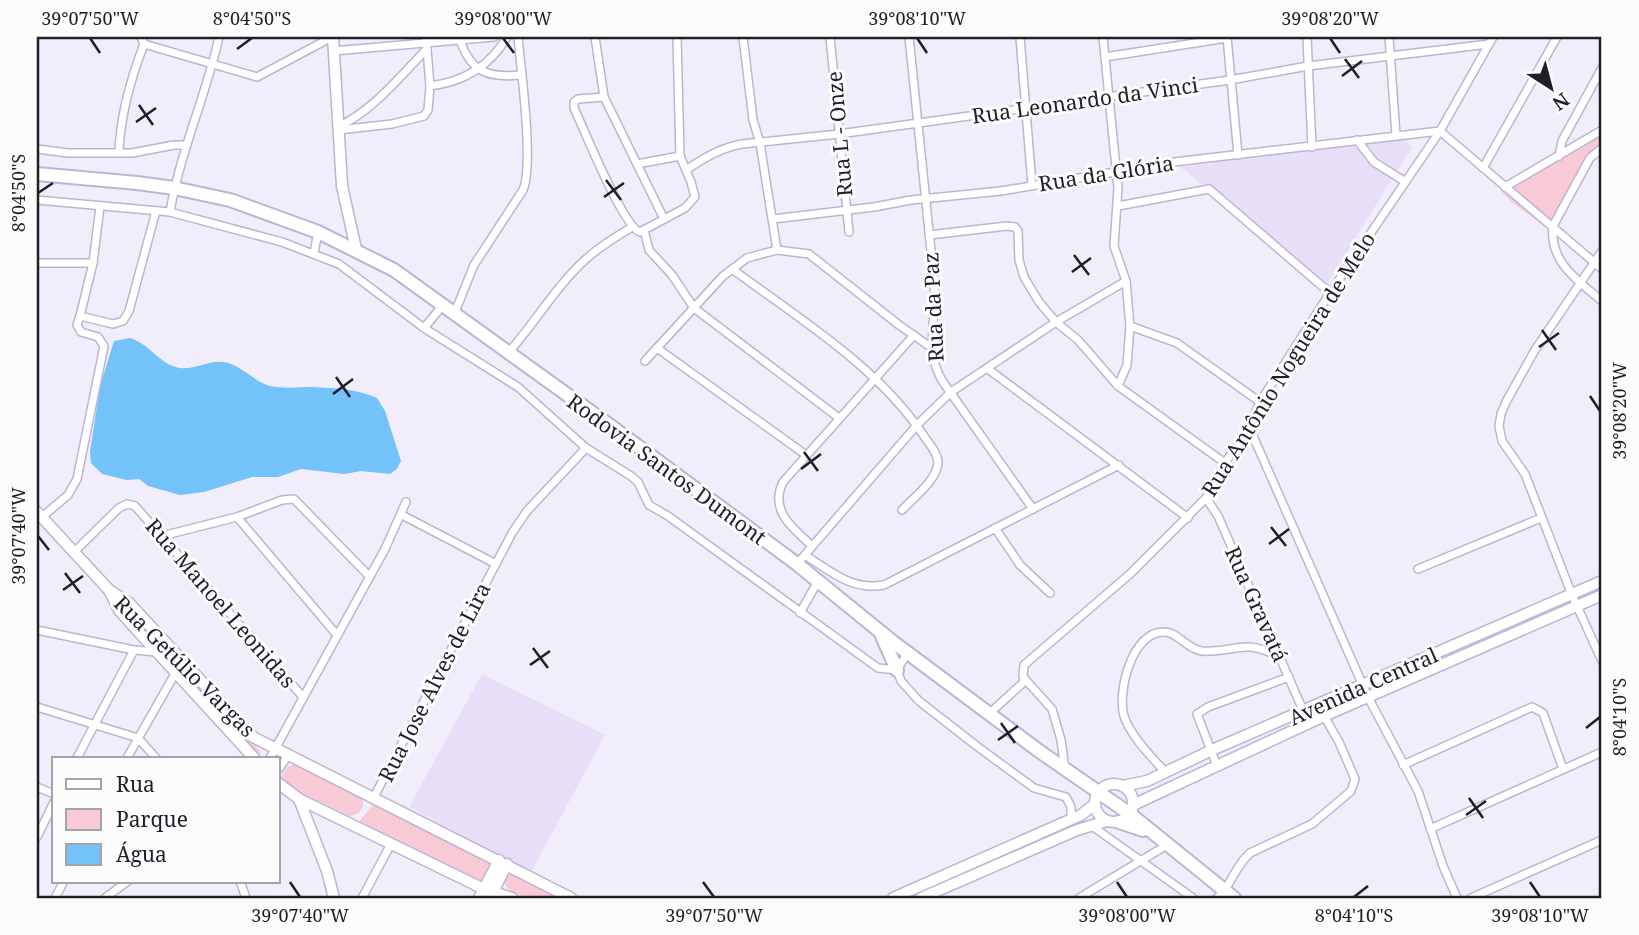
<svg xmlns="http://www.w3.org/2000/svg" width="1639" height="935" font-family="'Noto Serif',serif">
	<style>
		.built { fill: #e7dff8 }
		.green { fill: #f8cad6 }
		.water { fill: #73c2f9 }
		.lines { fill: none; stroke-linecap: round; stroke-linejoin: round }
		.street-casing { stroke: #beb3d5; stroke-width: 10 }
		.secondary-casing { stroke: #beb3d5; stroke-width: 13 }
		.highway-casing { stroke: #beb3d5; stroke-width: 16 }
		.street { stroke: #fff; stroke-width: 7 }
		.secondary { stroke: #fff; stroke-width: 10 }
		.highway { stroke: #fff; stroke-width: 12 }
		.ticks { fill: none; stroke: #211d29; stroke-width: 2.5 }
		.labels { text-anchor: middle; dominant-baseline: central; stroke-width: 6; stroke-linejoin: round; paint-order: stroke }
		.street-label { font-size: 21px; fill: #211d29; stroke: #fcfcfc }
		.neatline { fill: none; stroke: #211d29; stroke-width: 2.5 }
		.ticks-label { font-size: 18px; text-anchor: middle; fill: #211d29 }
	</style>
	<rect width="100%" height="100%" fill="#f1edfb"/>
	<g class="built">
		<polygon points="1403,138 1412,147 1325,287 1181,167"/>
		<polygon points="482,674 605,735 531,872 409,807"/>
	</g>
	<g class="green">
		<polygon points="1602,128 1602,146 1593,151 1548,229 1513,203 1501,191"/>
		<polygon points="124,603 176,661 173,664 120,608"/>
		<polygon points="188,672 260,751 260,755 258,756 184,677"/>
		<path d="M299,763L361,797C366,807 360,815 350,816L292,789L281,777L287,767Z"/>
		<polygon points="374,803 492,864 481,885 359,822"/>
		<path d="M512,872L565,898C546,898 510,902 503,880L506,874Z"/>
	</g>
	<path class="water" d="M130,338C150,344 160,365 180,368C195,370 209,360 223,362C240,364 253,381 270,386C284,389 299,387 313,387C335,388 357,389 377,398L385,411L401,461L397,469L390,474L361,471L344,474L301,469L278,477H252L204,492L180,495L148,486L139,479L127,480L102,474L91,463L90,452L100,386L114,341Z"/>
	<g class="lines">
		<g class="street-casing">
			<g id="street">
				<polyline points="141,37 144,44 257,77 332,37"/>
				<polyline points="426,37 430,86"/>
				<polyline points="595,37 604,97 664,219"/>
				<polyline points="743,37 753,120 760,143 777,250"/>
				<polyline points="830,37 849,232"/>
				<path d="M909,37L933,270C934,280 935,292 934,303C934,331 927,357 943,382L1033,509"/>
				<polyline points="1020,37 1032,185"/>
				<polyline points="1103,37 1118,188 1114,246 1126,281 1130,326 1127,365 1118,386"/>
				<polyline points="1227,37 1238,155"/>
				<polyline points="1307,37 1312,147"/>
				<polyline points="1389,37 1396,135"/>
				<path d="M460,40C471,73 489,78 521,75"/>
				<polyline points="333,51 494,37"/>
				<polyline points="1105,57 1227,38"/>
				<path d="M604,97L578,99L574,102V108C584,129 623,227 640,232L685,208L695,197L691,182L680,156L677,37"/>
				<path d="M337,127C371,113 401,75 427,49"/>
				<path d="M338,130L392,124L424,116L428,110L430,86C463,82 490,66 507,37"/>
				<polyline points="1440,131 1602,269"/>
				<polyline points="1357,140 1374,162 1404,181"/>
				<path d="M1602,148L1590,158L1553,226C1549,262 1578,281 1602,301"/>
				<polyline points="37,149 68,153 132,153 174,145 187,145"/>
				<path d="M119,153C120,116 131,78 144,44"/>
				<polyline points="1559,156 1562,141 1602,68"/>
				<polyline points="637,164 680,156"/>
				<polyline points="1483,168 1557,37"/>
				<path d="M686,170C704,158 720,148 742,144L839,134L1230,80L1308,66L1489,44"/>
				<polyline points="1505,187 1602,130"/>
				<polyline points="37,200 170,212 282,242 339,264 424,328 518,387 586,448 631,476 638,482 649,505 668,516 878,668 897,670"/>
				<polyline points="1118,206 1209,189 1330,293"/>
				<polyline points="100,207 93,263 80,316 113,324 123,321 129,311 156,211"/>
				<path d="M170,212C180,152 206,96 219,37"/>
				<polyline points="773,219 874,207 911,200 1001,191 1174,162 1440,131"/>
				<polyline points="644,230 649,250 672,275 694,308 839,418"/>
				<polyline points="929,235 1007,226 1015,227 1018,231 1019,260 1024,277 1039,302 1056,322 1078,340 1118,386 1225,463"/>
				<polyline points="1602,251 1535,350 1506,402 1501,414 1499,426 1502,441 1525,474 1572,595 1602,661"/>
				<polyline points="314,253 318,232"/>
				<polyline points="37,263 93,263"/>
				<path d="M732,269C801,320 879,367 926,439C931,446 938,454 938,463C937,480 913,498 902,510"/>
				<path d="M455,312L474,265L523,190C534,164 521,70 518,37"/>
				<polyline points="1130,326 1177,343 1260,402"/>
				<polyline points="424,328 443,305"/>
				<polyline points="657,348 806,455"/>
				<path d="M508,353C535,323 556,286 586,259C600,246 616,237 632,227"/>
				<polyline points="645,361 723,276 747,258 777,250 809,254 899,325 932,348"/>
				<polyline points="988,369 1188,518"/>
				<polyline points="1249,427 1368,697 1418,791 1443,866 1457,898"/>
				<polyline points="1206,498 1218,516 1309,724"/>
				<polyline points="402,515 496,564"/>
				<polyline points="42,517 68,495 77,479 104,346 98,337 81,332 77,325 80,316"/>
				<polyline points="237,517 337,635"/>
				<polyline points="995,528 1020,565 1050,593"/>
				<polyline points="162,536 237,517 282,500 294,499 369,576"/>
				<path d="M812,546C793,528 769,511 783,482L914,335"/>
				<polyline points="75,551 119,508 127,504 135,506 303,697"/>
				<path d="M805,555C830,571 852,591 884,585L1119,465"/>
				<polyline points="797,564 917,425 951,392 1056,322 1126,281"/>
				<polyline points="1418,569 1541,518"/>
				<polyline points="800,613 818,581"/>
				<polyline points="37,630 134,650 156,652"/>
				<polyline points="908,652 897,670 901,681 919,701 978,747 1034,788 1066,797 1071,807 1071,819"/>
				<polyline points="37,707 138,738 156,758"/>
				<polyline points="990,713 1026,680"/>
				<polyline points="77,758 134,650"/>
				<polyline points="127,758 176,672 184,664"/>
				<polyline points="270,758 385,549 406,502"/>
				<polyline points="1403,765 1532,707 1543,713 1563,769"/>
				<polyline points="1217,766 1197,714 1208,707 1289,677"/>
				<polyline points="1065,769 1061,740 1052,709 1023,677 1024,665 1130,574 1206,498 1225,463 1249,427 1260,402 1330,293 1440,131 1493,37"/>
				<polyline points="278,770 289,754"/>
				<path d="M1166,773C1152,757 1131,737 1124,716C1117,692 1132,631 1164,632C1178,632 1187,649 1202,651C1235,653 1246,637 1280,658"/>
				<polyline points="37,787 54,794"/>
				<polyline points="373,799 512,533 527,511 586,448"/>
				<polyline points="1092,826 1193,898"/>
				<polyline points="1430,829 1602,752"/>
				<polyline points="37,837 54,802"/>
				<polyline points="240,881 246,898"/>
				<polyline points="55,898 64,881"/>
				<polyline points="105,898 128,881"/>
				<polyline points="362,898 391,844"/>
				<polyline points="1079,898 1167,845"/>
				<path d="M1217,898C1231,887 1234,867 1250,853L1312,824L1351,791L1355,779L1339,742L1324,716"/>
				<polyline points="1471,898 1602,840"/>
			</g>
		</g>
		<g class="secondary-casing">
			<g id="secondary">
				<polyline points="333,37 342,186 356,249"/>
				<polyline points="37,512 109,590 119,610 134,627 254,758"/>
				<polyline points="109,590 129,603 253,737 571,898"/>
				<polyline points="278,783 299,799 484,889 512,898"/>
				<circle cx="1114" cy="803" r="19"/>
				<polyline points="1123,786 1147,781 1212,750 1602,581"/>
				<polyline points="299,799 327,871 334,898"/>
				<polyline points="1133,805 1324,716 1602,595"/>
				<polyline points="479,898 499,860"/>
				<polyline points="490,898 507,864"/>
				<polyline points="893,898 1081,815 1095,804"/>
				<polyline points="921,898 1077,830 1107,821"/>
			</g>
		</g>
		<g class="highway-casing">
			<g id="highway">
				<polyline points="37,174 137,183 174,188 230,200 318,232 394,270 612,427 797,564 893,642 1039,751 1130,814 1234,898"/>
				<polyline points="882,636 897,670"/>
				<polyline points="1119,822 1143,830"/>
			</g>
		</g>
		<use href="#street" class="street"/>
		<use href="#secondary" class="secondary"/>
		<use href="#highway" class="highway"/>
	</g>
	<path class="ticks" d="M90,38L100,53M503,38L514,53M917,38L927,53M1330,38L1340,53M237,49L252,38M1345,59L1359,78M1342,76L1362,61M139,105L153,125M136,122L156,108M606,180L621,200M38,193L53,183M604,197L624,183M1074,255L1089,275M1072,272L1091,258M1542,330L1556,350M1539,347L1559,333M336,377L350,397M333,394L353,379M1590,396L1600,411M804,452L818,471M801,469L821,454M1271,527L1286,546M38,536L49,550M1269,544L1289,529M65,573L80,593M63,590L83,576M533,648L548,668M530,665L550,651M1001,723L1015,743M1586,728L1600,717M998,740L1018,726M1469,798L1483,818M1466,815L1486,801M290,882L300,897M703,882L714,897M1117,882L1127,897M1530,882L1540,897M1354,897L1368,886"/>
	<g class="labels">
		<g class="street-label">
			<text transform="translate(1085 100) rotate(-8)">Rua Leonardo da Vinci</text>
			<text transform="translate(839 134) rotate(-95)">Rua L - Onze</text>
			<text transform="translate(1106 173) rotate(-9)">Rua da Glória</text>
			<text transform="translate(933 307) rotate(-93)">Rua da Paz</text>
			<text transform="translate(1288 364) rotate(-58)">Rua Antônio Nogueira de Melo</text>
			<text transform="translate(667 469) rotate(36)">Rodovia Santos Dumont</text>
			<text transform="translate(221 603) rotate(49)">Rua Manoel Leonidas</text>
			<text transform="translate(1257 604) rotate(66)">Rua Gravatá</text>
			<text transform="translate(185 666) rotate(45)">Rua Getúlio Vargas</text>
			<text transform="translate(434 682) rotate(-63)">Rua Jose Alves de Lira</text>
			<text transform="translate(1363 686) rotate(-24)">Avenida Central</text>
		</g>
	</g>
	<rect width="1639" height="935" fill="none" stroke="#fcfcfc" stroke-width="77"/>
	<rect x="52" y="757" width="228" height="126" fill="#fcfcfc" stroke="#a4a3a8" stroke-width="2"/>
	<rect x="66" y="779" width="35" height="10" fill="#ffffff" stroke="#a4a3a8" stroke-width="2"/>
	<text x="116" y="792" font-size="21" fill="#211d29">Rua</text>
	<rect x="66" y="809" width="35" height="21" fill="#f8cad6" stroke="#a4a3a8" stroke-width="2"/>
	<text x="116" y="827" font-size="21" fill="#211d29">Parque</text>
	<rect x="66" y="844" width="35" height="21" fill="#73c2f9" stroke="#a4a3a8" stroke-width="2"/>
	<text x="116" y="862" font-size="21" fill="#211d29">Água</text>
	<g transform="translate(1551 88) rotate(144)" stroke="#fcfcfc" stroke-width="5" paint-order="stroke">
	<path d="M0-5L12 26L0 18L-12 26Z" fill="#211d29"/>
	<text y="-10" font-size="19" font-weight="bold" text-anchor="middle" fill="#211d29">N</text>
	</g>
	<rect x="38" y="38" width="1562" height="859" class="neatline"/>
	<g class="ticks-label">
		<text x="90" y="25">39°07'50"W</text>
		<text x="252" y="25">8°04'50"S</text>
		<text x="503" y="25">39°08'00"W</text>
		<text x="917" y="25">39°08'10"W</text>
		<text x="1330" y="25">39°08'20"W</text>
		<text transform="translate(19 193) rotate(-90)" y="6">8°04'50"S</text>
		<text transform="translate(1620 411) rotate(-90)" y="6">39°08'20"W</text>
		<text transform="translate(19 536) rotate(-90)" y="6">39°07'40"W</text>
		<text transform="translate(1620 717) rotate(-90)" y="6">8°04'10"S</text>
		<text x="300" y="922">39°07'40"W</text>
		<text x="714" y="922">39°07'50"W</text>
		<text x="1127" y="922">39°08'00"W</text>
		<text x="1354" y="922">8°04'10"S</text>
		<text x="1540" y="922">39°08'10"W</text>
	</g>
</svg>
